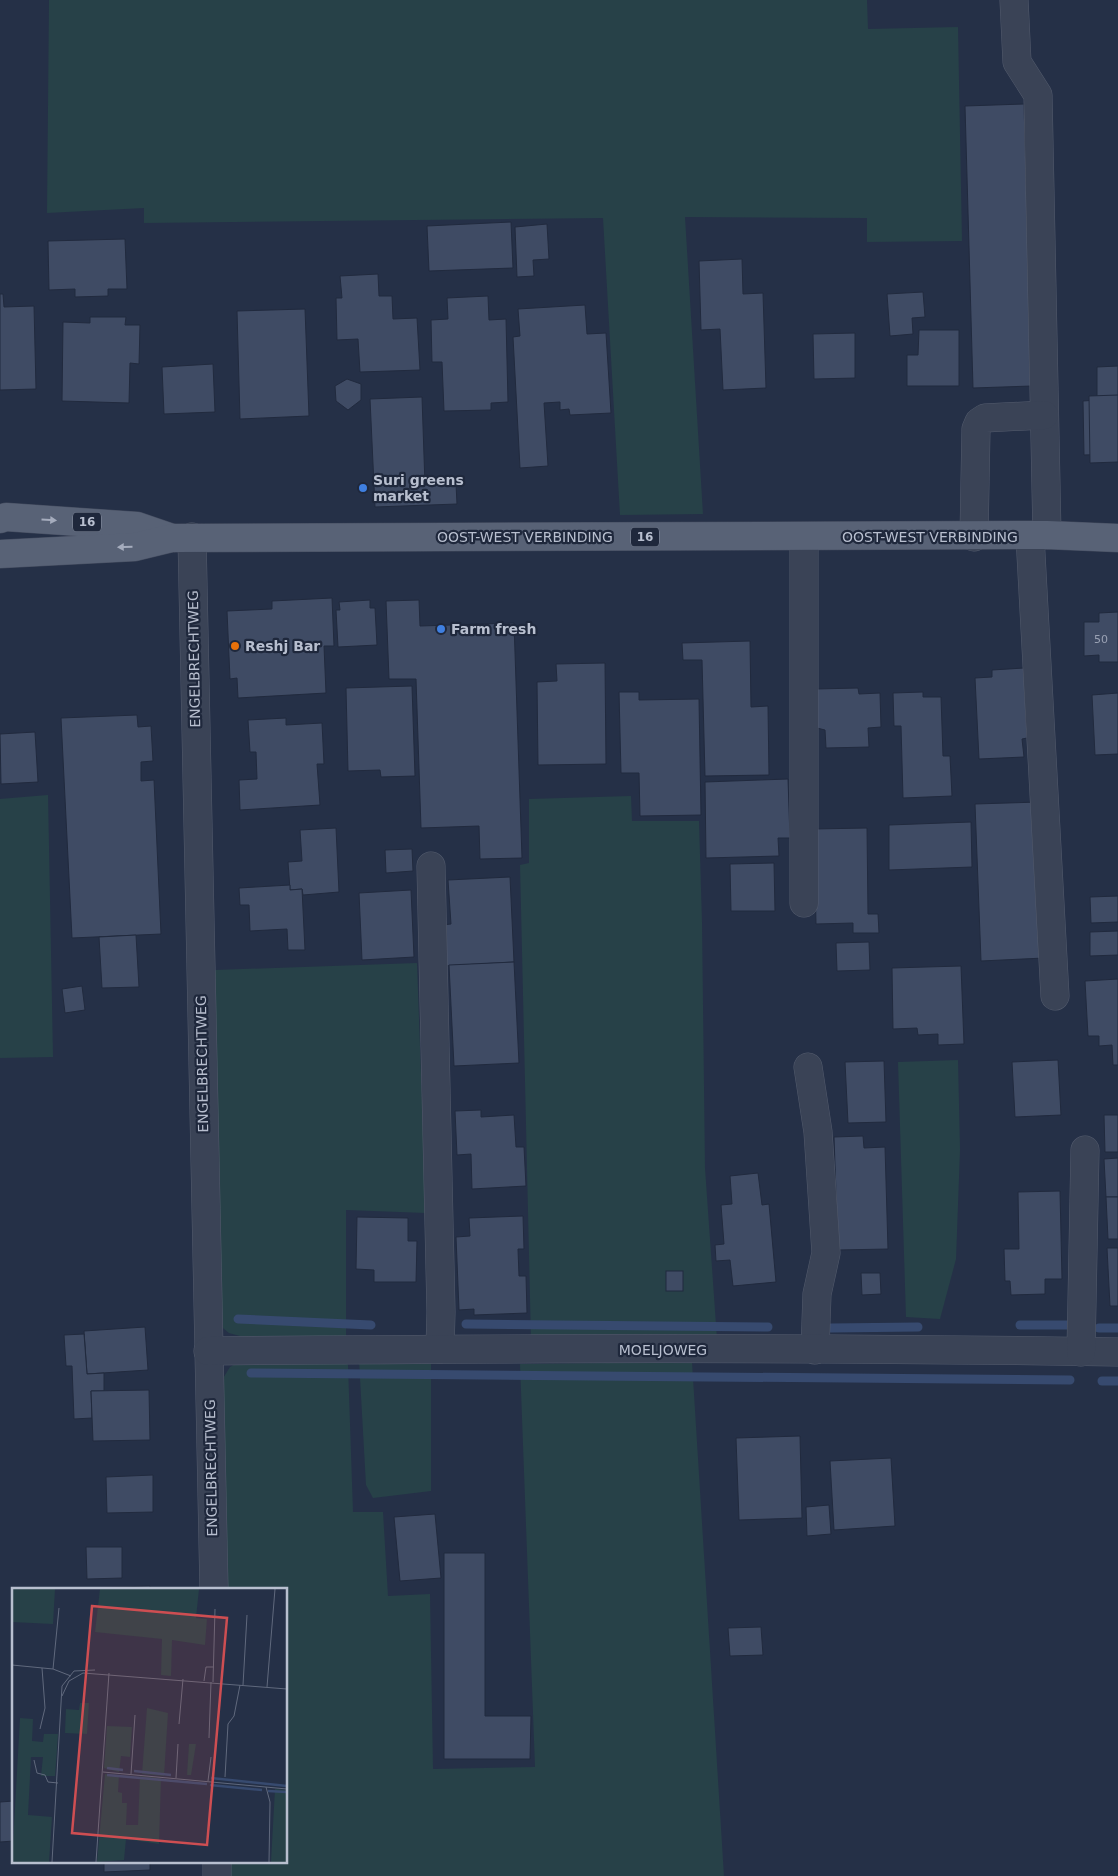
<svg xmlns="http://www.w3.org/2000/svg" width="1118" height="1876" font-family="'DejaVu Sans',sans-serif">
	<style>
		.green { fill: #274148 }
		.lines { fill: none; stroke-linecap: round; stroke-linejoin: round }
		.stream { stroke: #374a6f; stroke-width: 9 }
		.building { fill: #3f4b64; stroke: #212a3e }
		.minor-casing { stroke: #535b6d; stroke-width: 29 }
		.major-casing { stroke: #444c5f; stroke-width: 29 }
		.minor { stroke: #3a4356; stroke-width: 28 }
		.major { stroke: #586276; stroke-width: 28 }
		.oneway { fill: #a5acbd }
		.shop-dot { fill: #3f7fe0; stroke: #1f283c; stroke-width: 2 }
		.food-dot { fill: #e8710a; stroke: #1f283c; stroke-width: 2 }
		.labels { text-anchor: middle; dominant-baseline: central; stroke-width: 4.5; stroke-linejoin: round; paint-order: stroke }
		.number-label { font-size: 11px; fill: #9aa2b4 }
		.shield { fill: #1f283c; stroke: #8a92a3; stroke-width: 1 }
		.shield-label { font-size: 12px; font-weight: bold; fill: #b8bfcf }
		.poi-label { font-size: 14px; font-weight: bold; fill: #b8bfcf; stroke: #1f283c; text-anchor: start }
		.street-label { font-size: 14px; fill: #b8bfcf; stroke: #1f283c }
		.inset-river { fill: none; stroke: #374a6f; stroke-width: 2.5 }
		.inset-road { fill: none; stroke: #60697d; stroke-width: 1 }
		.view { fill: #ce4e52; fill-opacity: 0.15; stroke: #ce4e52; stroke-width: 2.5 }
		.inset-edge { fill: none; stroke: #b8bfcf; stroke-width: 2.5 }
	</style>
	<rect width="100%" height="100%" fill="#253047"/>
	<g class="green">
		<polygon points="49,0 867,0 868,29 958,27 962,241 867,242 867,218 685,217 703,514 620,515 603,218 144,223 144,208 47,213"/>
		<polygon points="48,795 53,1057 0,1058 0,799"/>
		<polygon points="631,796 632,821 699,821 702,922 705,1168 717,1339 531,1341 520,865 529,863 529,799"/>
		<polygon points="417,963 426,1213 346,1210 346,1339 247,1338 229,1333 218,1324 215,970"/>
		<polygon points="958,1060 960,1150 956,1259 940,1319 906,1317 898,1062"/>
		<polygon points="431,1356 431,1491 373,1498 366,1485 359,1360"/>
		<polygon points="339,1357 348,1365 353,1512 383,1512 388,1596 430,1594 433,1769 535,1767 520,1364 692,1362 724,1876 228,1876 228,1862 286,1862 286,1590 225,1590 222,1380 230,1367 242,1360"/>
	</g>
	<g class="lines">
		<g class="stream">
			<polyline points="238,1319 371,1325"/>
			<polyline points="466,1324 768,1327"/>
			<polyline points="1020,1325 1075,1325"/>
			<polyline points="831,1328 918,1327"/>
			<polyline points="1099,1328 1118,1328"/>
			<polyline points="251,1373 1070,1380"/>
			<polyline points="1102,1381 1118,1381"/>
		</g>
	</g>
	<g class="building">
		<polygon points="1024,104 1032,386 973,388 965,106"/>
		<polygon points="511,222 513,268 429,271 427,226"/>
		<polygon points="547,224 549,259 533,260 534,276 517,277 515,227"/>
		<polygon points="125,239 127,289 108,289 108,296 75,297 75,289 49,290 48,241"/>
		<polygon points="742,259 743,294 763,293 766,388 723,390 720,329 701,330 699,261"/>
		<polygon points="378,274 379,296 392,296 393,319 417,318 420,370 360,372 358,339 337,340 336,298 342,298 340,276"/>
		<polygon points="923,292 925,317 912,318 913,334 890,336 887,294"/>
		<polygon points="0,294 3,294 4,307 34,306 36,389 0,390"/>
		<polygon points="488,296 489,320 506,319 508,402 491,403 491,410 444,411 442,362 432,362 431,320 448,319 447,298"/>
		<polygon points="585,305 587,334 606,333 611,413 570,415 569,409 560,410 560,402 544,403 548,466 520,468 513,337 520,336 518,309"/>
		<polygon points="305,309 309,416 240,419 237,311"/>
		<polygon points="90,317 126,317 125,325 140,325 139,364 130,363 129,403 62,401 63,322 90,323"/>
		<polygon points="919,330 959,330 959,386 907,386 907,355 918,355"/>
		<polygon points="855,333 855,378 814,379 813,334"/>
		<polygon points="213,364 215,412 164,414 162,367"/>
		<polygon points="1118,366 1118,454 1084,455 1083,401 1097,400 1097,367"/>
		<polygon points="347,379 361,384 361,400 348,410 336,401 335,386"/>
		<polygon points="1118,395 1118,462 1090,463 1089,396"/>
		<polygon points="422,397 425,485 456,484 457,504 375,507 370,399"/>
		<polygon points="332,598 334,646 324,646 326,693 238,698 237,678 230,679 227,611 272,609 272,601"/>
		<polygon points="370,600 370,608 375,608 377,645 338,647 336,610 340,610 339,602"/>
		<polygon points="419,600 420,626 514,623 522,858 480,859 479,826 421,828 416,679 389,679 386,601"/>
		<polygon points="1118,612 1118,662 1099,662 1099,655 1084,656 1084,622 1099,622 1099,613"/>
		<polygon points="750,641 751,707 768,706 769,775 705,776 702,660 683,660 682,643"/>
		<polygon points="605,663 606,764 538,765 537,682 557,681 556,664"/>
		<polygon points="1024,668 1027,738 1022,739 1024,757 979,759 975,678 992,677 992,670"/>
		<polygon points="412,686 415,776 381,777 380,770 348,771 346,688"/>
		<polygon points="858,688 859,694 880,693 881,727 868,728 869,747 826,748 825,730 817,728 816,689"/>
		<polygon points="619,692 639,692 639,700 699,699 701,815 640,816 639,773 621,773"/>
		<polygon points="923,692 923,697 941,697 943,756 950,756 952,796 903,798 901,726 894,726 893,693"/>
		<polygon points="1118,693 1118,754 1095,755 1092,695"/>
		<polygon points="137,715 138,727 151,726 153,761 141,762 141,781 154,780 161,934 72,938 61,718"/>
		<polygon points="286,718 286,725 322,723 324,764 317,764 320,805 240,810 239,780 257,779 256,752 250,752 248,720"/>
		<polygon points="35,732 38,782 1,784 0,734"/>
		<polygon points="788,779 790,838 778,838 779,856 706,858 705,782"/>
		<polygon points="1039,802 1044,958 981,961 975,804"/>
		<polygon points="971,822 972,867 889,870 889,825"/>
		<polygon points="336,828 339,892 303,895 302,889 290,890 288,862 302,861 300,830"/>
		<polygon points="867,828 868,914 878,914 879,933 853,933 853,923 816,924 814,829"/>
		<polygon points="412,849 413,871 386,873 385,850"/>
		<polygon points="774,863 775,911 731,911 730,864"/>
		<polygon points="510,877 514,962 444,966 442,925 451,924 448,880"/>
		<polygon points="290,885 290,890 302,889 305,950 288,950 287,929 250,931 249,905 240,905 239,888"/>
		<polygon points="411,890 414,957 362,960 359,893"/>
		<polygon points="1118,896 1118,922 1091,923 1090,897"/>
		<polygon points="1118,931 1118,955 1090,956 1090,932"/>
		<polygon points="136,935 139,987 102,988 99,937"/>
		<polygon points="869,942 870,970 837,971 836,943"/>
		<polygon points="514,962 519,1063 454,1066 449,965"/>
		<polygon points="961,966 964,1044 938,1045 938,1034 918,1035 917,1028 893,1029 892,968"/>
		<polygon points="1118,979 1118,1065 1113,1065 1112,1045 1099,1046 1099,1036 1088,1036 1085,981"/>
		<polygon points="82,986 85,1010 65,1013 62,989"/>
		<polygon points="1058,1060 1061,1115 1015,1117 1012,1062"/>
		<polygon points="884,1061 886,1122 848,1123 845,1062"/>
		<polygon points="481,1110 481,1117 514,1115 516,1147 524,1147 526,1186 472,1189 471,1154 457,1155 455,1111"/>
		<polygon points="1104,1115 1118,1115 1118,1152 1105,1152"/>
		<polygon points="863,1136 864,1148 885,1147 888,1249 838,1250 834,1137"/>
		<polygon points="1118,1158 1118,1197 1106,1197 1104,1159"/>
		<polygon points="758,1173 762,1205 769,1204 776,1282 733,1286 730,1260 716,1261 715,1245 724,1244 721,1205 732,1204 730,1176"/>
		<polygon points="1060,1191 1062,1279 1045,1279 1045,1294 1011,1295 1010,1281 1005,1281 1004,1249 1019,1249 1018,1192"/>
		<polygon points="1106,1197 1118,1197 1118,1239 1108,1239"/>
		<polygon points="523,1216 524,1249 518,1249 519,1276 526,1276 527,1313 474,1315 474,1309 459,1310 456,1237 470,1236 469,1218"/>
		<polygon points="357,1217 408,1218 408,1241 417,1241 416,1282 374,1282 374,1270 356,1269"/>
		<polygon points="1107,1248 1118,1248 1118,1306 1110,1306"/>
		<rect x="666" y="1271" width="17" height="20"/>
		<polygon points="861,1273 880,1273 881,1294 862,1295"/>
		<polygon points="145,1327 148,1370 87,1374 84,1331"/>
		<polygon points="84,1334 87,1374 104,1373 104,1391 91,1391 92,1418 74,1419 72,1366 66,1366 64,1335"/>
		<polygon points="149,1390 150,1440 93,1441 91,1391"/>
		<polygon points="800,1436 802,1518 739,1520 736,1438"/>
		<polygon points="891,1458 895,1526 834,1530 830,1461"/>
		<polygon points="153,1475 153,1512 107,1513 106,1477"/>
		<polygon points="829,1505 831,1534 807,1536 806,1507"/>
		<polygon points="435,1514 441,1578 400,1581 394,1517"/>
		<polygon points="86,1547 122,1547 122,1578 87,1579"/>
		<polygon points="444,1553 485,1553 485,1716 531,1716 530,1759 444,1759"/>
		<polygon points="150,1586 150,1590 85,1590 85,1588"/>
		<polygon points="761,1627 763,1655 730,1656 728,1628"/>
		<polygon points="14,1801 14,1841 0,1842 0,1802"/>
		<polygon points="104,1862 150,1862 150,1870 104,1872"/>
	</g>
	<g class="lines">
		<g class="minor-casing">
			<g id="minor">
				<polyline points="1014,0 1017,62 1038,95 1047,535"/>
				<polyline points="1030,536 1055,996"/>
				<polyline points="192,537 214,1590"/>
				<polyline points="974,537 976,429 979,422 985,418 1044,415"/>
				<polyline points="431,866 441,1312 440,1349"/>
				<polyline points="804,903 804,537"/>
				<polyline points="808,1067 818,1132 826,1253 817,1294 815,1350"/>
				<path d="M208,1351C511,1348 815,1347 1118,1352"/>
				<polyline points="1081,1352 1085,1150"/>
				<polyline points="217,1862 217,1876"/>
			</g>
		</g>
		<g class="major-casing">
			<g id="major">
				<polyline points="0,519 6,517 137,526 172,538"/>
				<polyline points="0,554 135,547 172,538 1047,535 1118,538"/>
			</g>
		</g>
		<use href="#minor" class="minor"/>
		<use href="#major" class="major"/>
	</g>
	<defs><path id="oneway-solid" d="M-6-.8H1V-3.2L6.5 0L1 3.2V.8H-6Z" transform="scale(1.25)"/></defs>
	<g class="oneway">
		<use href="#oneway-solid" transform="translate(49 520) rotate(3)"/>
		<use href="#oneway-solid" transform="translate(125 547) rotate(179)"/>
	</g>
	<g class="shop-dot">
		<circle cx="363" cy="488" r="5"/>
		<circle cx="441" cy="629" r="5"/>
	</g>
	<circle class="food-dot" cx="235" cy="646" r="5"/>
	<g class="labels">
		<g class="number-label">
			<text x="1101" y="639">50</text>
		</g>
		<g class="shield">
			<rect x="73" y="512.5" width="28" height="19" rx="4"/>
			<rect x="631" y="527.5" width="28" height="19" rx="4"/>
		</g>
		<g class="shield-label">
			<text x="87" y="522">16</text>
			<text x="645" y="537">16</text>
		</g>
		<g class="poi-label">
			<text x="373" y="480">Suri greens<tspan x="373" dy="16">market</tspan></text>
			<text x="451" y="629">Farm fresh</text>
			<text x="245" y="646">Reshj Bar</text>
		</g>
		<g class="street-label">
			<text x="525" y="537">OOST-WEST VERBINDING</text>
			<text x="930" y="537">OOST-WEST VERBINDING</text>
			<text transform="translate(194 659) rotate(-91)">ENGELBRECHTWEG</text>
			<text transform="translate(202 1064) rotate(-91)">ENGELBRECHTWEG</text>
			<text x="663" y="1350">MOELJOWEG</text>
			<text transform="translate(211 1468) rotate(-91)">ENGELBRECHTWEG</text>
		</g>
	</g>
	<g transform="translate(12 1588)">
		<rect width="275" height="275" fill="#253047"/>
		<path d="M0,1H43L41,36L0,34ZM88,1H187L184,30L195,31L193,57L160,52L159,88L149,87L150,51L83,44ZM68,115H77L75,146L53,145L54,121L67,122ZM135,120L156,125L152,188L130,186ZM8,130L21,131L20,153L31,154L32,146H46L43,188H29L31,169H19L16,227L40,229L37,274H0ZM95,138L120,139L118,169L109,168L107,184L92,180ZM177,156H184L179,187H175ZM93,186L107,187L106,204L110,205V215H115L114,237H126L128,188L149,190L147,256L114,251L112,272L85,274ZM263,201L275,202V274H259Z" fill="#274148"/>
		<path class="inset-river" d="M95,180L111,182M122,183L159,187M95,187L195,196M199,190L275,198M198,197L250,202M256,203L275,204"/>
		<path class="inset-road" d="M0,77L41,81L59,88M41,81L47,20M192,93L194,79H202M201,94L203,21M231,97L235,27M255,99L263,1M50,108L57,93L71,85L275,101M167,136L171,91M28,141L33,120L30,80M197,150L199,94M22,172L25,185L33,187L36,194L46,195M91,184L275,201M119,186L123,127M213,189L216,136L222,128L228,97M164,190L166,156M196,193L199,169M254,199L258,214L257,274M40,274L50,98L62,83L83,82M84,274L97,85"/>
		<path class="view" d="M80,18L215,30L195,257L60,245Z"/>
		<rect width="275" height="275" class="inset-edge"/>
	</g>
</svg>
